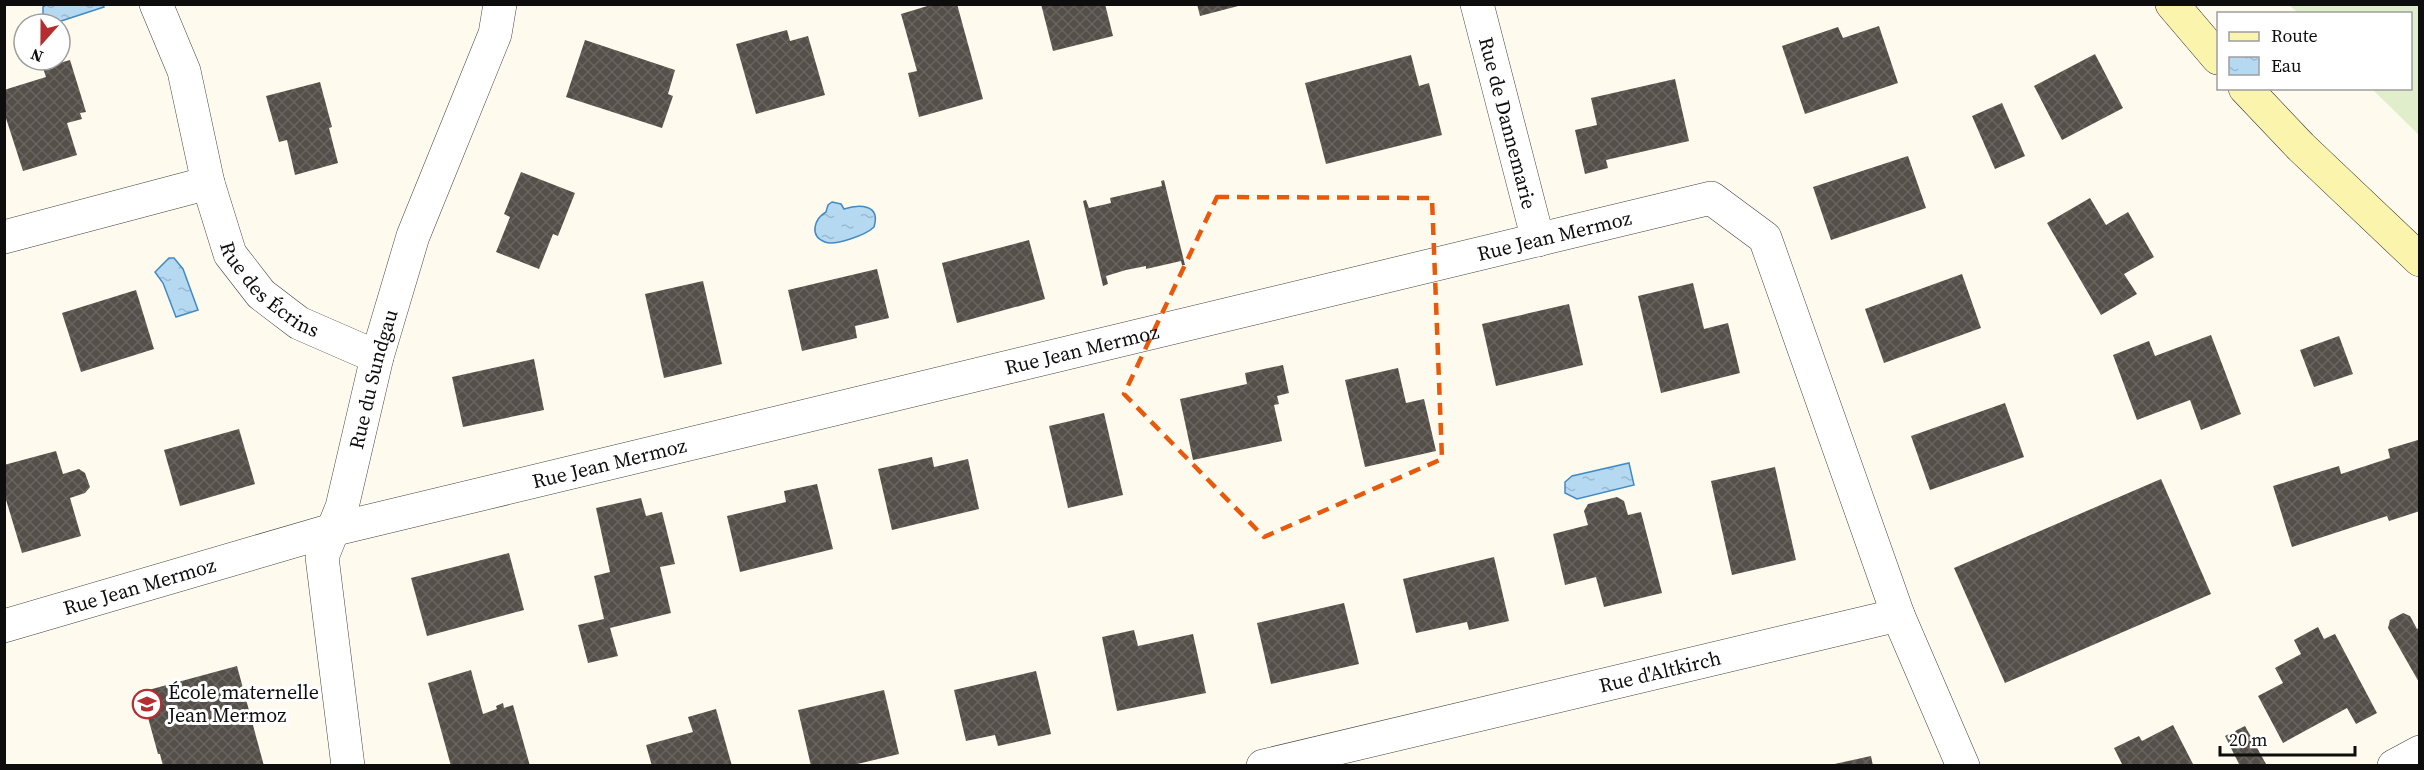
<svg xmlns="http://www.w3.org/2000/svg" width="2424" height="770" font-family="'Source Serif 4',serif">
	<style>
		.pitch { fill: #e1eecb }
		.water { fill: url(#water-ripples); stroke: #418bc5; stroke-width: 1.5 }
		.building { fill: url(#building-cross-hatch) }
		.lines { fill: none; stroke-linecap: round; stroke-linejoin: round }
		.minor-casing { stroke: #404040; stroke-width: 34 }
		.secondary-casing { stroke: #2f2f2f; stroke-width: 34 }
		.minor { stroke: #fff; stroke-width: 33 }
		.secondary { stroke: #faf4ad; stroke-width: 33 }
		.marked { fill: none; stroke: #e8590c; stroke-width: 4.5; stroke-dasharray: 12 8; stroke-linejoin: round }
		.labels { text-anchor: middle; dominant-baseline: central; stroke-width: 6; stroke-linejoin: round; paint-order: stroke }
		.street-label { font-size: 20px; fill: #0d0d0d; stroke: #fff }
		.poi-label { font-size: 20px; fill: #0d0d0d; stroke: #fff; text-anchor: start }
	</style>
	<defs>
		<pattern id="water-ripples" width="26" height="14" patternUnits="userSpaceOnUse" patternTransform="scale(1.5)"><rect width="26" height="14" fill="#b6d9f2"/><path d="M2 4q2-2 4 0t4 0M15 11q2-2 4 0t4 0" fill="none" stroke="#9bb9ce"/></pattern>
		<pattern id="building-cross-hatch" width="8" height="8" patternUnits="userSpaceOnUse" patternTransform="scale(1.5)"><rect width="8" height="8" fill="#554f4a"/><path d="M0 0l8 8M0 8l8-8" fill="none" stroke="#686460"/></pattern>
	</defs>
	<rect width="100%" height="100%" fill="#fefbee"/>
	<polygon class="pitch" points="2289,5 2419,5 2419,135 2372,89 2410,88 2410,14 2298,13"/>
	<g class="water">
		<polygon points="46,5 103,4 104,7 55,23 52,17 46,17 43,14 43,7"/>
		<path d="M832,202L841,204L844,209C859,204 881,204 874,227C866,235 835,246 825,242C809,236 814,219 826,212L828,205Z"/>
		<polygon points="169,258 174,258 183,269 198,310 176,317 163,283 155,272"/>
		<polygon points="1629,463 1634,485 1577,499 1565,493 1565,482 1572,476"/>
	</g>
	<g class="building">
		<polygon points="934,4 957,4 983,99 919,117 908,73 917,71 901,14"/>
		<polygon points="1041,4 1105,4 1113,36 1053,51"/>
		<polygon points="1197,4 1242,4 1242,5 1200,16"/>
		<polygon points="1879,26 1898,83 1805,114 1782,46 1838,27 1843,38"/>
		<polygon points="787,30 790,41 808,36 825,95 756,114 736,44"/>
		<polygon points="585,40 675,70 668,94 673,96 662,128 566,97"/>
		<polygon points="2095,54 2123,108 2062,140 2034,86"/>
		<polygon points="1411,55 1419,86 1429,83 1442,135 1326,164 1305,83"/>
		<polygon points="70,60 86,112 80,113 82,119 67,123 77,155 23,171 4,112 4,90 46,77 43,68"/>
		<polygon points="1675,79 1689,141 1606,160 1608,168 1585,174 1575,130 1597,125 1591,98"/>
		<polygon points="320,82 332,127 329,128 338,163 295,175 287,140 279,142 266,96"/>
		<polygon points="2002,103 2025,156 1995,169 1972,116"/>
		<polygon points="1908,156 1926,208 1831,240 1813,187"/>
		<polygon points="521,172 575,193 558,236 553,234 539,269 496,252 510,217 504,214"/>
		<polygon points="1164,180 1185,265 1182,265 1181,261 1146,269 1146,266 1126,270 1106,276 1108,284 1103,286 1083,201 1086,200 1089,208 1111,203 1110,198 1162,186 1161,181"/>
		<polygon points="2090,198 2106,225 2128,212 2154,257 2124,274 2137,294 2101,315 2047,223"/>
		<polygon points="1029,240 1045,299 957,323 942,263"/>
		<polygon points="877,269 889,318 855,326 857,338 802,351 788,290"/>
		<polygon points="1962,274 1981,328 1884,363 1865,309"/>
		<polygon points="703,281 722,364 664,378 645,294"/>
		<polygon points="1693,283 1704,329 1728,323 1740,373 1661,393 1638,296"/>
		<polygon points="136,290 154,349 81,372 62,313"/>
		<polygon points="1569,304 1583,365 1496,386 1482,324"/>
		<polygon points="2211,335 2241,414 2201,430 2190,400 2137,420 2113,355 2149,341 2155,356"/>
		<polygon points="2339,336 2353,374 2314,387 2300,350"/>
		<polygon points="534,359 544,410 463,427 452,377"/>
		<polygon points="1283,365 1289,393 1277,396 1279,404 1274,405 1282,441 1193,460 1180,399 1247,384 1245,373"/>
		<polygon points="1398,368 1406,403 1424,399 1436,451 1365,467 1345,380"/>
		<polygon points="2005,403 2024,457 1930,490 1911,436"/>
		<polygon points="1104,413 1123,495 1068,508 1049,426"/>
		<polygon points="239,429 255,484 180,506 164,450"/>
		<polygon points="2418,440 2420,511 2389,521 2387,516 2292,547 2273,486 2339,466 2341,474 2390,458 2388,449"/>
		<polygon points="56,451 63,474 79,469 85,473 90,487 85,493 70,498 81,536 22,553 4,493 4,465"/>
		<polygon points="932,457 934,467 968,459 979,509 892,530 878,469"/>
		<polygon points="1775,467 1796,560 1732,575 1711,481"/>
		<polygon points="2161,479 2211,594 2005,683 1954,568"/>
		<polygon points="817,484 833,549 740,572 727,516 786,502 784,491"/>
		<polygon points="1617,497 1624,501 1628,515 1641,512 1662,593 1604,607 1596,577 1565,585 1553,534 1588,525 1584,511 1588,504"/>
		<polygon points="641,498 646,516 662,512 675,564 660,567 671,613 610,628 618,656 588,663 578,625 604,619 594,576 610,572 596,508"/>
		<polygon points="509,553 524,610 427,636 411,578"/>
		<polygon points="1494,557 1509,621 1469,630 1467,622 1416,633 1403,579"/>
		<polygon points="1344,603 1359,664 1271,684 1257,623"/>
		<polygon points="2403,613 2410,616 2417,629 2420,627 2420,684 2388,628 2390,620"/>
		<polygon points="2318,627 2324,639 2335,634 2377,713 2356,724 2347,708 2283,743 2258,696 2283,683 2275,668 2301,654 2294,640"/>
		<polygon points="1134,630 1138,646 1193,634 1206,693 1117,711 1102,637"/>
		<polygon points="237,666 264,766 163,766 160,754 158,754 141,692"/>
		<polygon points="471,670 483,714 497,709 496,706 503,703 504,708 513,705 530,766 451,766 428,683"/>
		<polygon points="1036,671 1051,734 998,746 995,735 966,741 954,690"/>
		<polygon points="884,690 899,754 849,766 811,766 798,710"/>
		<polygon points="716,709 732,766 652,766 646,745 693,732 688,717"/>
		<polygon points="2173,725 2194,766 2123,766 2114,748 2139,736 2142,741"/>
		<polygon points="2245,726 2266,764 2263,766 2240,766 2225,736"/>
		<polygon points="1871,756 1873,766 1830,766 1830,765"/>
	</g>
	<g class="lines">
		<g class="minor-casing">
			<g id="minor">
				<path id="s1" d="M156,4L184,71L208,183L230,254L261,294L299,323L377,357"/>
				<path id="s2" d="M1477,4L1538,240"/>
				<polyline points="4,237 208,183"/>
				<path id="s3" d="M4,626L332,530L1711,198L1765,238L1898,615"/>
				<path id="s4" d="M348,766L322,557L342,507L377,357L413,236L495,34L500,4"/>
				<path id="s5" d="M1263,766L1898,615L1963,766"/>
				<polyline points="2394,766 2420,752"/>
			</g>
		</g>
		<g class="secondary-casing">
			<g id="secondary">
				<polyline points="2172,4 2218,58"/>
				<polyline points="2245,88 2301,147 2420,260"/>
			</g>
		</g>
		<use href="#minor" class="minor"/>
		<use href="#secondary" class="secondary"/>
	</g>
	<path class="marked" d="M1217,197L1432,198L1442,459L1264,537L1124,394Z"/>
	<defs>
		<g id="school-ring" transform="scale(1.5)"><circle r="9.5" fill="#fff" stroke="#b42e2f" stroke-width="1.5"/><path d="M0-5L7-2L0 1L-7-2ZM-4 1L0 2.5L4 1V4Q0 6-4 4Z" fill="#b42e2f"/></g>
	</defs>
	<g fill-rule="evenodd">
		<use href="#school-ring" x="147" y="704"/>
	</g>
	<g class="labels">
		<g class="street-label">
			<text stroke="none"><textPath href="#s2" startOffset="123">Rue de Dannemarie</textPath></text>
			<text stroke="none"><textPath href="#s3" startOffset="1599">Rue Jean Mermoz</textPath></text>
			<text stroke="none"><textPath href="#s1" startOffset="315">Rue des Écrins</textPath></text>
			<text stroke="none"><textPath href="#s3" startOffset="1113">Rue Jean Mermoz</textPath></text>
			<text stroke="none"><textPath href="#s4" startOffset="396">Rue du Sundgau</textPath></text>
			<text stroke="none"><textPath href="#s3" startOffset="627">Rue Jean Mermoz</textPath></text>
			<text stroke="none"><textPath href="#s3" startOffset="141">Rue Jean Mermoz</textPath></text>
			<text stroke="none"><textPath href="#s5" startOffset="408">Rue d'Altkirch</textPath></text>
		</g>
		<g class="poi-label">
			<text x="168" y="692">École maternelle<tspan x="168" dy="23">Jean Mermoz</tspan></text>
		</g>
	</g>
	<rect width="2424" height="770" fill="none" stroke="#0d0d0d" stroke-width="12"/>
	<rect x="2217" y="12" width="195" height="78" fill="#ffffff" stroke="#9e9e9e" stroke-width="1.5"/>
	<rect x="2229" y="32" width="30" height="9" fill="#faf4ad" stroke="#9e9e9e" stroke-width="1.5"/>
	<text x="2271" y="42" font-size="18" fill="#0d0d0d">Route</text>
	<rect x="2229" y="57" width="30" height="18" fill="url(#water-ripples)" stroke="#9e9e9e" stroke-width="1.5"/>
	<text x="2271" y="72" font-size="18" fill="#0d0d0d">Eau</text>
	<g transform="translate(42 42) rotate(201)"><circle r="28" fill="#ffffff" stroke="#9e9e9e" stroke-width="1.5"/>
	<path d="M0-4.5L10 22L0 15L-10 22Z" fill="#b42e2f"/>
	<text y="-9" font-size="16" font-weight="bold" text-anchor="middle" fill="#0d0d0d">N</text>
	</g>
	<path d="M2220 746v9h135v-9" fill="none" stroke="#0d0d0d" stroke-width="3"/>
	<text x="2229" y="746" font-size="18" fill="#0d0d0d" stroke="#ffffff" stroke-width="4.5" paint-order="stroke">20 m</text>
</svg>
